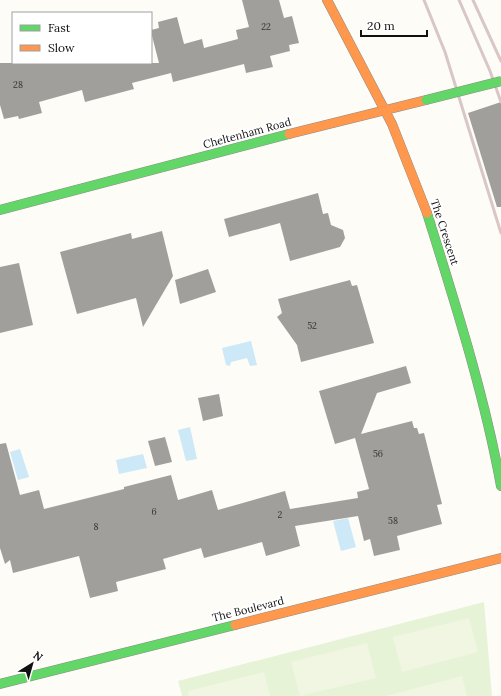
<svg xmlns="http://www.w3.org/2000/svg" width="501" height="696" font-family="Lora,serif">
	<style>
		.green { fill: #e7f3d7 }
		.pitch { fill: #f0f6e1 }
		.water { fill: #cde8f7 }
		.building { fill: #a19f9c }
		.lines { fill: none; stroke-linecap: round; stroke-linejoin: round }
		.fast-casing { stroke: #8e8d8b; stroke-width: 10 }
		.slow-casing { stroke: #8e8d8b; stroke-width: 10 }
		.fast { stroke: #63d668; stroke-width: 9 }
		.slow { stroke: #ff974d; stroke-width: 9 }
		.rail { stroke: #d9c6c7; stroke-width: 3 }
		.fast-bridge-casing { stroke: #8e8d8b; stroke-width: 10; stroke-linecap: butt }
		.fast-bridge { stroke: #63d668; stroke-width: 9 }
		.labels { text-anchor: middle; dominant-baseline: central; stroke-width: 4; stroke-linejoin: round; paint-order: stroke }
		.number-label { font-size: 9px; fill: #353434 }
		.street-label { font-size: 11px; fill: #111; stroke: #fff }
	</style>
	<rect width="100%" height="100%" fill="#fdfcf7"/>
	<polygon class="green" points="484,602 492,696 182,696 178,681"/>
	<g class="pitch">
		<polygon points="469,618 478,652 402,672 393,637"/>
		<polygon points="367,643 376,678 300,696 291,662"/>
		<polygon points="264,672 270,696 189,696 188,691"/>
		<polygon points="462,676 467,696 386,696"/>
	</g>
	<g class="water">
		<polygon points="251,341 257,365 250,366 247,358 231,362 230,366 226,365 222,348"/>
		<polygon points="190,427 197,459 186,461 178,430"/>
		<polygon points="20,449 29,477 18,480 10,452"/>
		<polygon points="143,454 147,468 119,474 116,460"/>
		<polygon points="348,518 356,547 341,551 333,521"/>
	</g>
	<g class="building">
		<polygon points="242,0 279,0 284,18 292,16 299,43 289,45 290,51 270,56 273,67 246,73 244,64 173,82 171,73 132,83 134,89 85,102 82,90 39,102 42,113 19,119 18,116 4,119 0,105 0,63 159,63 151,32 151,30 159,28 158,22 177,17 184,44 202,39 204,48 238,39 236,30 249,27"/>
		<polygon points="501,102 501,207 497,207 468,113"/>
		<polygon points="318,193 323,214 328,213 331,225 343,230 345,238 340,247 290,261 280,223 229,237 224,219"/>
		<polygon points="162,231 173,276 143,327 136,298 77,314 60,252 131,233 132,239"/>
		<polygon points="19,263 33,325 0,333 0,267"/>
		<polygon points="208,269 216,292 180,304 175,280"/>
		<polygon points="350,280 352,286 357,285 374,343 301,362 297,345 277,317 282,313 278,299"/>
		<polygon points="406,366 411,383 377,393 361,434 412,421 414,428 417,428 419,434 424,433 442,504 437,505 442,524 397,536 400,550 374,556 370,539 364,541 358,516 295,526 300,546 266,556 262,542 204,558 201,548 163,559 166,569 116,582 118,591 90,598 79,556 13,573 10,560 5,564 0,548 0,444 6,443 20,495 39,490 44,509 124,489 124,487 171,475 178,500 212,490 218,510 285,491 290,509 358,498 357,492 369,489 355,438 335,444 319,391"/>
		<polygon points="219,394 223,416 203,421 198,398"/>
		<polygon points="165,437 172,462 155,466 148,441"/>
	</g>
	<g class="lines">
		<g class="fast-casing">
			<g id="fast">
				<polyline points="0,210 289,134"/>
				<path d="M427,213C455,303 484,393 501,486"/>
				<polyline points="0,684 235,625"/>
			</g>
		</g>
		<g class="slow-casing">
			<g id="slow">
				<polyline points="327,0 392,124 427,213"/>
				<polyline points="289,134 426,100"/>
				<polyline points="235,625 501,558"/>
			</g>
		</g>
		<use href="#fast" class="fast"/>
		<use href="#slow" class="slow"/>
		<g class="rail">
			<polyline points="424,0 445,52 501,233"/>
			<polyline points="459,0 490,71 501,102"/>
			<polyline points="473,0 501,61"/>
		</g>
		<g class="fast-bridge-casing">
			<polyline id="fast-bridge" points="426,100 501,81"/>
		</g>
		<use href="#fast-bridge" class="fast-bridge"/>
	</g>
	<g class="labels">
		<g class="number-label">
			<text x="266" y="26">22</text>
			<text x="18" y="84">28</text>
			<text x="312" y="325">52</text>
			<text x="378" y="453">56</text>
			<text x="154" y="511">6</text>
			<text x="280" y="514">2</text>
			<text x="393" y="520">58</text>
			<text x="96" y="526">8</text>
		</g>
		<g class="street-label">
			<text transform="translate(247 133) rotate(-15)">Cheltenham Road</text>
			<text transform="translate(445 232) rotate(72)">The Crescent</text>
			<text transform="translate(248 609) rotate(-14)">The Boulevard</text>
		</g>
	</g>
	<rect x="12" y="12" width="140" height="52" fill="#ffffff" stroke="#a0a0a0"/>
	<rect x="20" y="25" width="20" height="6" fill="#63d668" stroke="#a0a0a0"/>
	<text x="48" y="32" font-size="12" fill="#111111">Fast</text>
	<rect x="20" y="45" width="20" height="6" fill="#ff974d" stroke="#a0a0a0"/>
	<text x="48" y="52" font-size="12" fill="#111111">Slow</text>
	<g transform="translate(32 664) rotate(37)" stroke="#ffffff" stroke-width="3" paint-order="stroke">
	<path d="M0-3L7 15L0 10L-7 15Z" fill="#111111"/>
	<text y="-6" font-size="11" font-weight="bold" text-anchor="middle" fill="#111111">N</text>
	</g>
	<path d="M361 30v6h66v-6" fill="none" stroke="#111111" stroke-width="2"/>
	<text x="367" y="30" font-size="12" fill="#111111" stroke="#ffffff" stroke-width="3" paint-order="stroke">20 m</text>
</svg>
